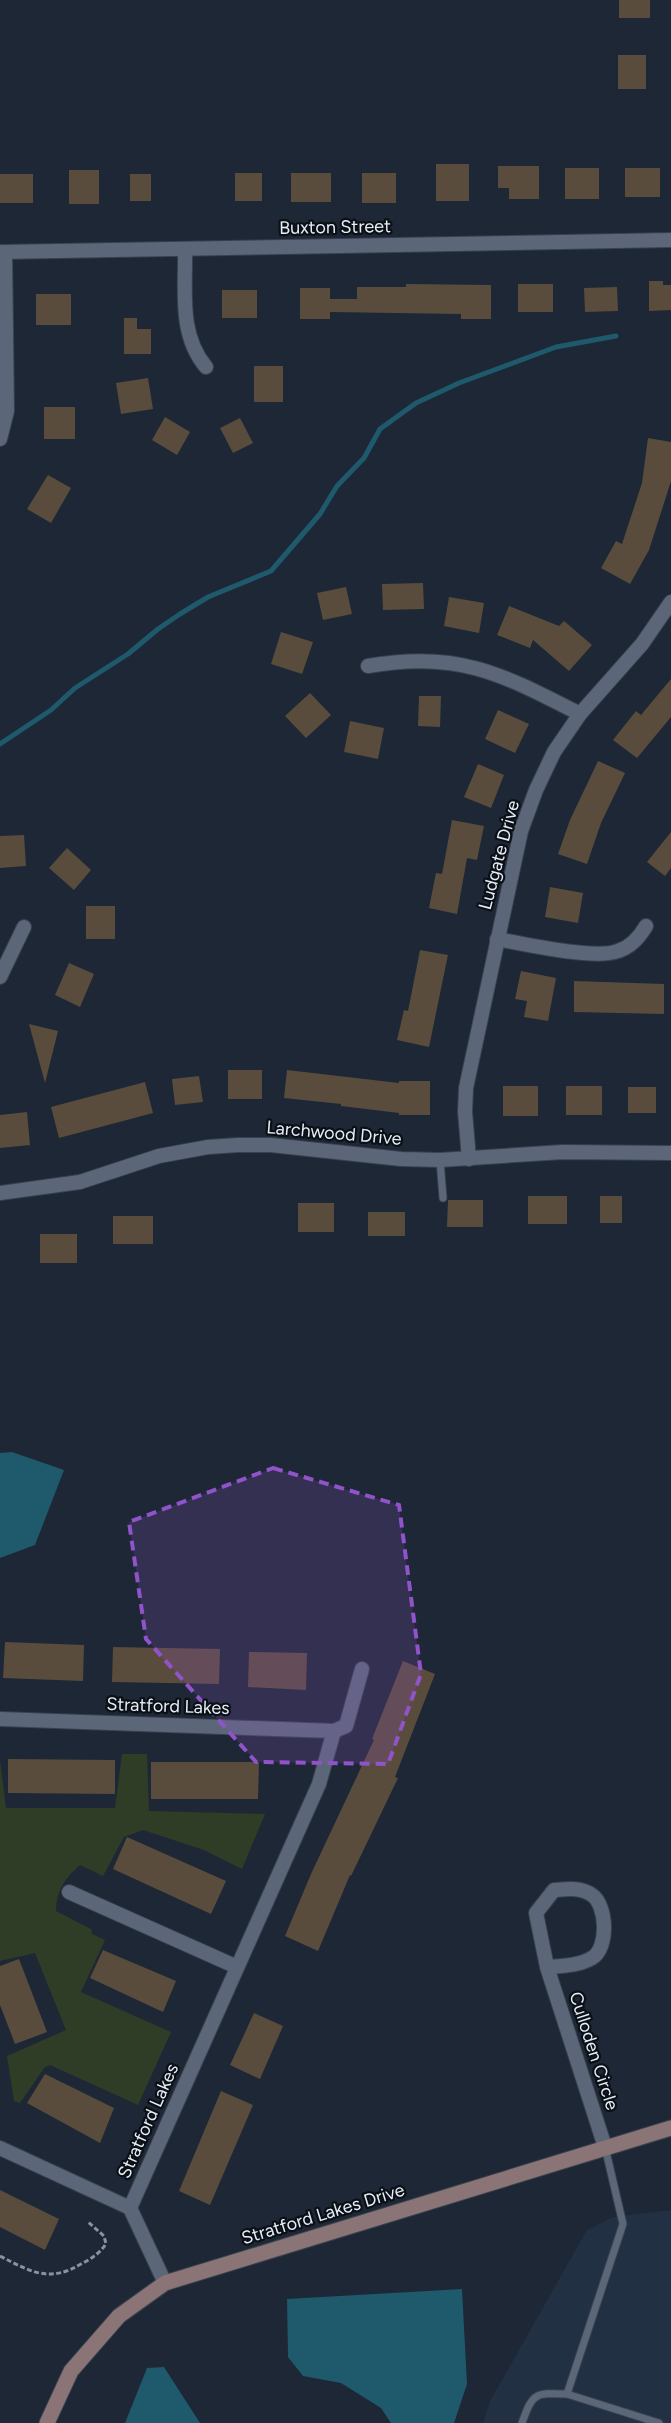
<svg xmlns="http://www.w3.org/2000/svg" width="671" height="2423" font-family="Figtree,sans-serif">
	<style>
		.built { fill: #223044 }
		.green { fill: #2f3d26 }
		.water { fill: #1f596c }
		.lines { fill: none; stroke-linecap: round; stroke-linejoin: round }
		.stream { stroke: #1f596c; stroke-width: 5 }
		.building { fill: #594c3c }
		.lane-casing { stroke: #38414d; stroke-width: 9 }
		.street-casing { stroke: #38414d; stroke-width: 16 }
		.secondary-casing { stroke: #38414d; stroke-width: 17 }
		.path { stroke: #89929e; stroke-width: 3; stroke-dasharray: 5 2.5; stroke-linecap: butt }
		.lane { stroke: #5b6778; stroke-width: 7 }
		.street { stroke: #5b6778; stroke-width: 14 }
		.secondary { stroke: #8a7476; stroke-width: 15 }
		.marked { fill: #9053ca; fill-opacity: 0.2; stroke: #9053ca; stroke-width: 4; stroke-dasharray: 10 6; stroke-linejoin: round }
		.labels { text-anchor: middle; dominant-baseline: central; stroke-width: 4.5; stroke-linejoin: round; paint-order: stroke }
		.street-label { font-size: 18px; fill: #e6edf7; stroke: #0b1016 }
	</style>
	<rect width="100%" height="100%" fill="#1d2735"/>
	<polygon class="built" points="671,2210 671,2423 483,2423 490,2401 587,2230 613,2217"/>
	<path class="green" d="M122,1754H147L149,1811L265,1814L242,1869L204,1850L143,1830L124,1837L103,1876L80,1865C65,1878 56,1891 56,1911L91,1929L92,1934L105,1940L81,1992L171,2032L138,2105L50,2065L44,2068L20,2103L14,2101L7,2056L66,2030L35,1953L0,1961V1760L6,1808H115Z"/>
	<g class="water">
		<polygon points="12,1452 64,1470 35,1545 0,1558 0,1453"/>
		<polygon points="462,2289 467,2384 454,2423 391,2423 381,2408 341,2383 303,2376 288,2357 287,2299"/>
		<polygon points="164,2367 200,2423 125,2423 147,2368"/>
	</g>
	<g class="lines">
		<polyline class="stream" points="0,744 51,710 75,688 128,654 158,629 180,614 208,597 271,571 320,514 337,486 364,458 380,429 416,403 459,383 556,347 616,336"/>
	</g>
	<g class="building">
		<rect x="619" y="0" width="31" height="18"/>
		<rect x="618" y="55" width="28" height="34"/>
		<rect x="436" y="164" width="33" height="37"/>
		<polygon points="498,166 539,166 539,199 509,199 509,188 498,188"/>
		<rect x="565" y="168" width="34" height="31"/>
		<rect x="625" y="168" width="35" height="29"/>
		<rect x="69" y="170" width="30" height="34"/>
		<rect x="235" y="173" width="27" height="28"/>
		<rect x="291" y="173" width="40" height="29"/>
		<rect x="362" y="173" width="34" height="30"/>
		<rect x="0" y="174" width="33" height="29"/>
		<rect x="130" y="174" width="21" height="27"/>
		<polygon points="649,281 663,281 663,285 671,285 671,310 649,311"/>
		<polygon points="406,284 491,285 491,319 461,319 461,314 330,312 330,319 300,319 300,288 330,288 330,299 357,299 357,287 406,287"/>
		<rect x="518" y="284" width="35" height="28"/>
		<polygon points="617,287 618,311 585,312 584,288"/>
		<rect x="222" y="290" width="35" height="28"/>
		<rect x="36" y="294" width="35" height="31"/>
		<polygon points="124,318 137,318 137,329 151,329 151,354 124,354"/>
		<rect x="254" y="366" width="29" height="36"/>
		<polygon points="148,378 153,409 121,414 116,383"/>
		<rect x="44" y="407" width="31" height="32"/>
		<polygon points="165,417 190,432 177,455 152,440"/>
		<polygon points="240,418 253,443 233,453 220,428"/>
		<polygon points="648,438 671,442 671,481 649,550 630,584 601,568 616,541 622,544 642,483"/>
		<polygon points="48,475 71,488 51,523 27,509"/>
		<polygon points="423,583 424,609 383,610 382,584"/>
		<polygon points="346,587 352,614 323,620 317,593"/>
		<polygon points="449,597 484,603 479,633 444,626"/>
		<polygon points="509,606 559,626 564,621 592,645 569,671 533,640 530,648 497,635"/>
		<polygon points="281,632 313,642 302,674 271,664"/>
		<polygon points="671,679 671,717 637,758 613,740 636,711 641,715"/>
		<polygon points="310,693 331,715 306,738 285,716"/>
		<polygon points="419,696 441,696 440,727 418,726"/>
		<polygon points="498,710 529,724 515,753 485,739"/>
		<polygon points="350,721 384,728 378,759 344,752"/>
		<polygon points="598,761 625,773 601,823 587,864 558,854 570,820"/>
		<polygon points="478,764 504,775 491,808 464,797"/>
		<polygon points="452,820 484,826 477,860 467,858 457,914 429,908 436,873 442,874"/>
		<polygon points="671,832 671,868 665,876 647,862"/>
		<polygon points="24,835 26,866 0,868 0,836"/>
		<polygon points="67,848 91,870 74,890 49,868"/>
		<polygon points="550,887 583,893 578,923 545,917"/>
		<rect x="86" y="906" width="29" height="33"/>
		<polygon points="420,950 448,955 429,1047 397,1040 404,1010 408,1011"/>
		<polygon points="69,963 94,974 80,1007 55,995"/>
		<polygon points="521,971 556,978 548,1021 524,1017 527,1001 515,999"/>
		<polygon points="574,981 664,984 664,1014 574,1012"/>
		<polygon points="29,1024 58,1031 45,1083"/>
		<rect x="228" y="1070" width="34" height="29"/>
		<polygon points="287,1070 399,1083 399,1081 430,1081 430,1115 399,1115 399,1113 341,1106 341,1104 284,1098"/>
		<polygon points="199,1076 203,1102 175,1105 172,1079"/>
		<polygon points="145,1082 153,1113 59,1138 51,1107"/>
		<rect x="503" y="1086" width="35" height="30"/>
		<rect x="566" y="1086" width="36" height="29"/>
		<rect x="628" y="1087" width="28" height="26"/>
		<polygon points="27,1112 30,1145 0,1148 0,1115"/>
		<rect x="528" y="1196" width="39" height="28"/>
		<rect x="600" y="1196" width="22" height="27"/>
		<polygon points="448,1200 483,1200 483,1227 447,1227"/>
		<rect x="298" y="1203" width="36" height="29"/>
		<rect x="368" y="1212" width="37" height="24"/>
		<rect x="113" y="1216" width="40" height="28"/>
		<rect x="40" y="1234" width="37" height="29"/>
		<polygon points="5,1642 84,1645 83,1681 3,1678"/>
		<polygon points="113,1647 220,1649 219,1684 112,1682"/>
		<polygon points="249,1652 307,1653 306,1690 248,1687"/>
		<polygon points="403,1661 435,1674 395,1777 398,1778 351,1876 350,1875 318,1951 285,1936 311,1874 374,1740 372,1739"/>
		<polygon points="8,1759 115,1760 115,1794 8,1793"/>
		<polygon points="151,1762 259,1762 258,1799 151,1799"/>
		<polygon points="127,1837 226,1881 211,1914 113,1869"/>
		<polygon points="103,1950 176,1981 163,2012 90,1978"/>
		<polygon points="19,1959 47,2032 15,2044 0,2005 0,1966"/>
		<polygon points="254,2013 283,2026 260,2079 230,2065"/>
		<polygon points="45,2074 114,2108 100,2143 27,2103"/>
		<polygon points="221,2091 253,2105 210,2205 179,2191"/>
		<polygon points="0,2190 59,2219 45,2250 0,2227"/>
	</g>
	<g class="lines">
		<g class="lane-casing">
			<g id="lane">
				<polyline points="440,1160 443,1198"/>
				<polyline points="605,2147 623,2224 567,2394 659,2423"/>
				<path d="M522,2423C533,2392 535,2393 567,2394"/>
			</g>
		</g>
		<g class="street-casing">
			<g id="street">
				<path d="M185,249C186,289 178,334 206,367"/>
				<polyline points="0,252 671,240"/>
				<polyline points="0,439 7,411 5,252"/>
				<path d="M368,666C458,650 502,674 580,714"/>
				<path d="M497,939C523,944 595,960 618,951C631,947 639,938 646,926"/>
				<polyline points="0,977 24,927"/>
				<polyline points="469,1159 465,1112 466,1088 521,831 536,790 554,752 580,714 642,644 671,602"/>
				<polyline points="0,1193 80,1182 159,1156 208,1147 238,1145 271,1145 401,1159 440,1160 563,1152 671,1153"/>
				<polyline points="0,1719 334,1731 319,1784 130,2208"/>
				<polyline points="334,1731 346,1726 362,1669"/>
				<polyline points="69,1892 237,1967"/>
				<path d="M547,1967C562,1966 578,1966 592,1958C609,1948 607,1905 592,1895C580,1887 568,1889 554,1890L536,1913L547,1967L605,2147"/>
				<polyline points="0,2148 130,2208 165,2283"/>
			</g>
		</g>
		<g class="secondary-casing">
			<polyline id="secondary" points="47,2423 71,2371 119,2316 165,2283 671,2128"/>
		</g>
		<path class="path" d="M0,2256C31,2272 49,2283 81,2264C91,2259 100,2253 106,2244L104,2236L87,2221"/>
		<use href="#lane" class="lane"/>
		<use href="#street" class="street"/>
		<use href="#secondary" class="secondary"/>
	</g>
	<path class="marked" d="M273,1468L399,1505L421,1674L388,1764L256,1762L146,1639L129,1522Z"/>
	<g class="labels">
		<g class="street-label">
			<text transform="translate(335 227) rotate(-1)">Buxton Street</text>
			<text transform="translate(499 855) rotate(-75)">Ludgate Drive</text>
			<text transform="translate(334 1133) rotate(5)">Larchwood Drive</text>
			<text transform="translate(168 1706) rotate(2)">Stratford Lakes</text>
			<text transform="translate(594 2051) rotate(72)">Culloden Circle</text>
			<text transform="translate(148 2121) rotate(-66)">Stratford Lakes</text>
			<text transform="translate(323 2214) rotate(-17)">Stratford Lakes Drive</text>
		</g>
	</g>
</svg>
